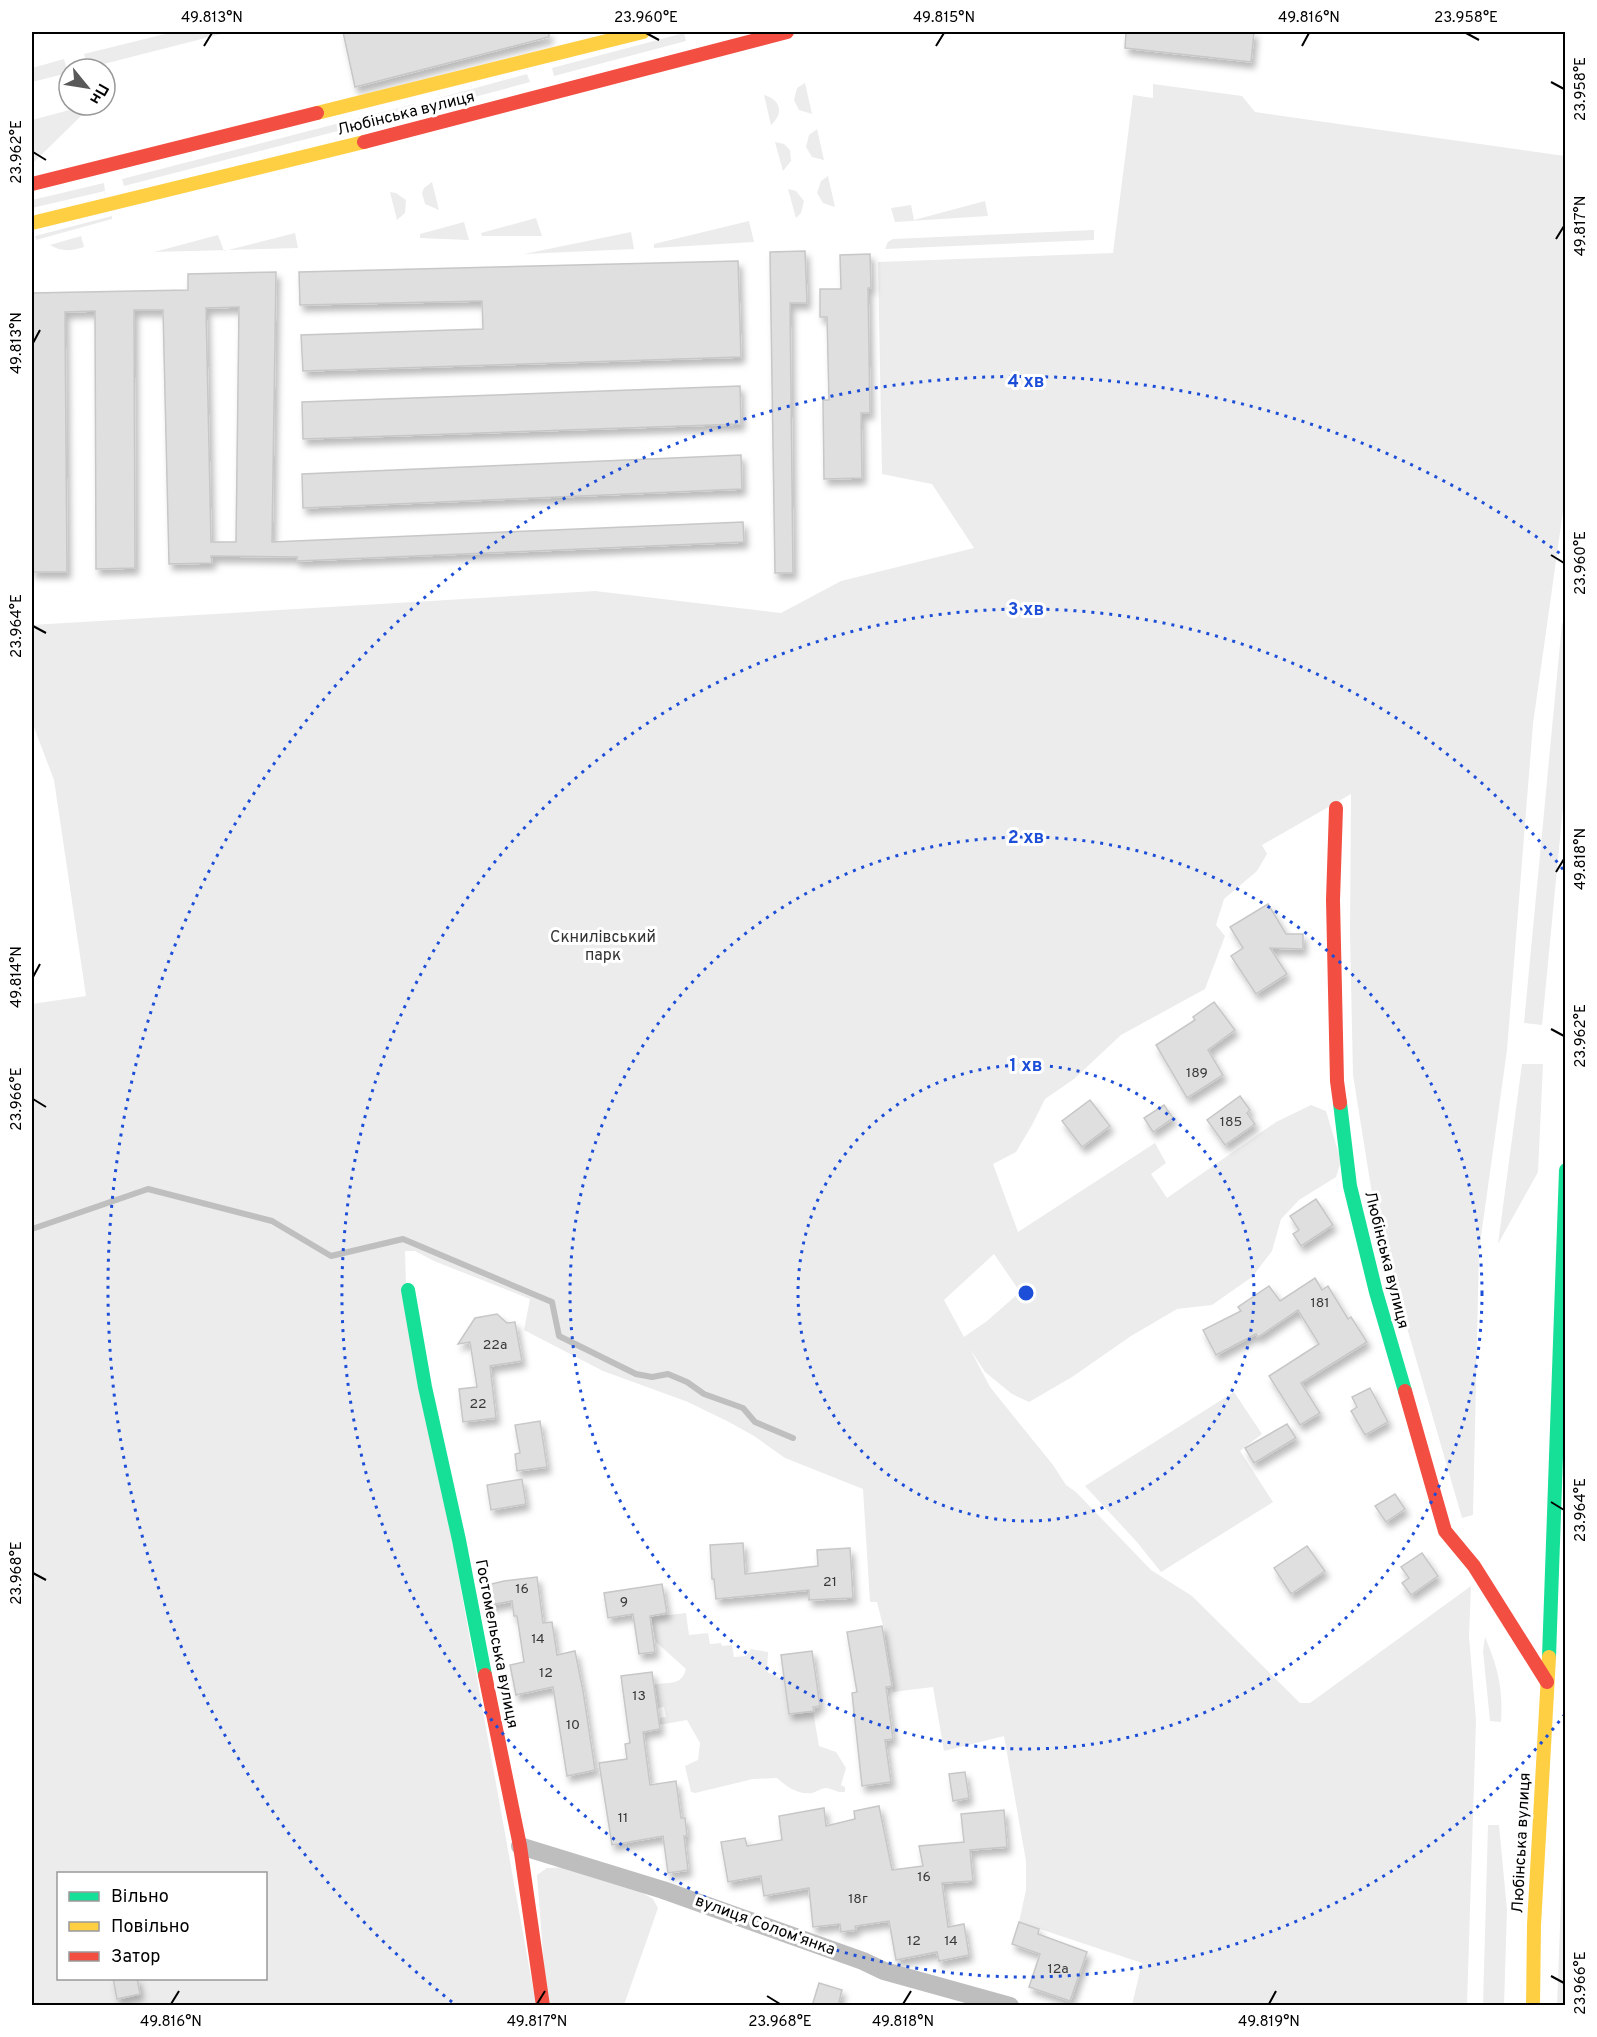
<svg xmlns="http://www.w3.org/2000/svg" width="1597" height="2037" font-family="Overpass,sans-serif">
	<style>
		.green { fill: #ececec; fill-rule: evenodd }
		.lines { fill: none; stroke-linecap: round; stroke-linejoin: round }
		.stream { stroke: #bfbfbf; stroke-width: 6 }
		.building { fill: #dfdfdf; stroke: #c7c7c7; stroke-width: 1.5; fill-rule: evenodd; filter: url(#shadow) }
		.street { stroke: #bebebe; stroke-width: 18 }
		.fast { stroke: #16e098; stroke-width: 14 }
		.slow { stroke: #ffcf43; stroke-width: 14 }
		.jam { stroke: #f24e42; stroke-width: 14 }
		.ticks { fill: none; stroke: #000; stroke-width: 2 }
		.ring { fill: none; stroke: #1d4ed8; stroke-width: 3; stroke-dasharray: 3 6 }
		.labels { text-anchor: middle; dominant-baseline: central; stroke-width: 6; stroke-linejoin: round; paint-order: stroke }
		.number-label { font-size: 14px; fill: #383838 }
		.street-label { font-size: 16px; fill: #000; stroke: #fff }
		.park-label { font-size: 16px; fill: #333; stroke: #fff }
		.centre { fill: #1d4ed8; stroke: #fff; stroke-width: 3 }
		.ring-label { font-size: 18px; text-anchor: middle; font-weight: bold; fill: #1d4ed8; stroke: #fff; stroke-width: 6; stroke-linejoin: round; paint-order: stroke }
		.neatline { fill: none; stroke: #000; stroke-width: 2 }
		.ticks-label { font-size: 15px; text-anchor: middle; fill: #000 }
	</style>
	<defs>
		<filter id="shadow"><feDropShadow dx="3.5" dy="6" stdDeviation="3" flood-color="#0004"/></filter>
	</defs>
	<rect width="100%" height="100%" fill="#fff"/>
	<g class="green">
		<polygon points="173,32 229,32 88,68 84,54"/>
		<polygon points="684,33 686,41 554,76 552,68"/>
		<polygon points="64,59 68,73 32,82 32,68"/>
		<polygon points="527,74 530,82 437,107 435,99"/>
		<polygon points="805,83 812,114 799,110 794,100 797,88"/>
		<path d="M1153,84L1242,96L1255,112L1565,156L1566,490L1533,724L1507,1050L1479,1251L1473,1515L1462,1518L1405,1321L1373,1200L1353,1075L1350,934L1351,794L1262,845L1267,854L1257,871L1224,899L1216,925L1225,936L1205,989L1121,1035L1074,1079L1045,1099L1032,1125L1016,1152L993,1164L1018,1232L1155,1143L1166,1163L1151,1174L1167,1198L1276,1122L1311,1105L1326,1111L1341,1161L1336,1177L1299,1200L1281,1219L1272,1251L1252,1277L1212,1305L1177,1309L1131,1336L1072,1377L1029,1402L1012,1394L985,1372L970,1349L990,1387L1053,1465L1066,1485L1076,1492L1151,1570L1192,1596L1300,1703H1310L1471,1586L1469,1636L1476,1721L1467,2005H1132L1142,1963L1019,1922L1026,1890V1861L1004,1736L944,1751L933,1687L893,1692L883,1626L877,1602H870L863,1489L785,1458L754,1436L729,1422L688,1402L603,1371L524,1330L530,1299L434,1261L415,1251H405L406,1285L536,2005H32V1004L86,996L54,780L32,722V625L595,591L781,613L841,581L974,548L932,484L882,474L878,262L1113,253L1133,95L1153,98ZM994,1254L1020,1292L987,1321L964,1337L944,1300ZM58,1874H266V1978H58Z"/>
		<path d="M764,95C781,100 784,113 771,125Z"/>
		<polygon points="414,104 416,111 124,186 122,179"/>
		<polygon points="73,109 83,114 32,164 32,120"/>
		<polygon points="817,129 824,160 812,157 806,147 809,135"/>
		<polygon points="775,142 784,144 790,150 791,161 783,171"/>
		<polygon points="828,176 835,207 823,203 817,193 821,181"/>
		<polygon points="432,182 439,210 425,204 422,193 424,188"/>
		<polygon points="104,183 105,191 32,208 32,200"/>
		<polygon points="788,189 796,191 804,201 801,213 796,218"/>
		<polygon points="390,192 396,193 406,200 405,213 397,220"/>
		<polygon points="985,201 988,216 895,222 891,208 911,205 914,220"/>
		<polygon points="112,216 112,219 36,240 35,236"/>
		<polygon points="536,218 542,236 482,236 481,233"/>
		<polygon points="749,221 754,242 654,248 654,244"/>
		<polygon points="464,222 469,240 420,238 420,234"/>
		<polygon points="1094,230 1094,240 885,249 888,242 893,239"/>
		<polygon points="631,232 634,249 524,254"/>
		<polygon points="295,233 298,248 154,252 218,235 224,251"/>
		<path d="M81,236L84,247C72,251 61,252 50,245Z"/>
		<polygon points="1562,623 1566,624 1565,786 1542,1025 1524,1023"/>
		<polygon points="1522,1064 1543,1064 1538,1172 1498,1244"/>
		<polygon points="1234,1392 1262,1434 1240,1451 1273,1502 1161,1572 1136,1541 1085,1486"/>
		<path d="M686,1613L689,1635L708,1633L710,1644L721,1643L722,1646L732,1645L734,1657L746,1656L751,1649L768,1652L767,1672L784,1680L789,1714L813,1711L819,1746L836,1752L846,1768L841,1785L845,1787V1792C837,1793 834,1789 826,1788C822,1788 816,1792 812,1793C798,1795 787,1787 777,1778L753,1779L695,1793L691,1792L685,1766L698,1760L700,1743L687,1720L659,1725L658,1718L666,1717L664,1707L657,1708L654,1685C668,1681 681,1687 686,1669L656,1642L651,1617Z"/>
		<path d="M1485,1637C1498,1668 1503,1688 1501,1722L1490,1721L1483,1651Z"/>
		<polygon points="1565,1791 1566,2005 1557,2006"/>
		<polygon points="1488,1825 1499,1825 1507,1910 1504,2005 1483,2005"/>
		<polygon points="571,1867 641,1892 653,1899 658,1908 624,2005 547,2005 537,1875 547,1868"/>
	</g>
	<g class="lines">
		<polyline class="stream" points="32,1229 148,1189 272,1221 331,1256 403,1239 552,1302 559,1336 636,1374 652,1377 668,1374 687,1382 704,1394 743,1408 755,1422 793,1438"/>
	</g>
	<g class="building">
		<polygon points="343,32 549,32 549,37 355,87"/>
		<polygon points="1126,32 1254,32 1251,62 1125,48"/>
		<polygon points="805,251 807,303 790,303 793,573 775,573 770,252"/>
		<polygon points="870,254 871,288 868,288 870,413 861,413 862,478 824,479 823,400 829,400 827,317 820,317 820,289 841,289 840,255"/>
		<polygon points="738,261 741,357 303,371 301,335 483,329 482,301 300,305 299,272"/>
		<path d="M276,272L272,542L743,522L744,542L297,561V557L211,556L212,563L169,564L163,310H134L135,568L96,569L95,311L65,312L67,572H32V293L188,290V274ZM239,307L236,542H211L206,308Z"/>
		<polygon points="740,386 741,424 303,439 302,402"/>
		<polygon points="741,455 742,489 303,508 302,474"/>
		<polygon points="1268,904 1286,934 1303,934 1303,949 1270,948 1287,974 1256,994 1231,956 1243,948 1230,927"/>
		<polygon points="1214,1002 1235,1030 1208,1050 1223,1075 1187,1098 1156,1045 1195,1020 1193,1017"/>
		<polygon points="1240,1096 1250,1110 1247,1113 1255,1124 1225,1145 1207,1120"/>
		<polygon points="1090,1100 1110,1126 1082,1147 1062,1121"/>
		<polygon points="1164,1105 1173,1118 1153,1132 1144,1118"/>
		<polygon points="1316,1199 1333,1225 1301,1246 1293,1234 1299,1230 1290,1216"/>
		<polygon points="1315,1278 1322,1290 1328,1286 1348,1319 1351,1317 1367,1342 1301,1383 1320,1413 1300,1425 1269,1376 1319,1344 1298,1310 1258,1337 1256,1334 1216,1355 1203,1330 1241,1311 1238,1307 1269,1286 1280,1301"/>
		<polygon points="497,1314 507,1323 515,1322 522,1361 490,1366 496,1418 463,1422 459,1389 477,1387 470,1342 458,1344 475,1318"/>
		<polygon points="1370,1388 1388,1422 1365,1435 1351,1411 1357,1407 1352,1397"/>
		<polygon points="540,1421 547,1467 517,1471 515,1454 520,1453 515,1425"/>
		<polygon points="1287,1424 1296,1438 1254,1463 1245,1448"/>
		<polygon points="522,1479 526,1504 491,1510 487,1485"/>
		<polygon points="1395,1494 1405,1509 1386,1522 1375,1506"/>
		<polygon points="743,1543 745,1574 818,1566 817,1550 850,1548 853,1598 809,1600 809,1590 716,1599 714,1579 712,1579 710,1545"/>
		<polygon points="1307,1546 1325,1571 1291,1594 1274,1568"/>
		<polygon points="1422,1553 1438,1576 1411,1595 1402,1583 1409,1578 1401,1567"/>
		<polygon points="537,1577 543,1623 552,1622 557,1655 575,1651 583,1691 595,1770 567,1776 553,1687 516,1695 510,1665 524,1662 517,1616 514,1616 512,1601 486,1606 483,1586 504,1581"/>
		<polygon points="662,1584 667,1613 650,1616 655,1652 639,1654 633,1614 608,1618 604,1593"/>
		<polygon points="882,1626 892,1686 886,1687 893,1739 885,1740 891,1782 862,1786 852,1693 857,1692 847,1632"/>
		<polygon points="812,1651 820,1706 813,1707 814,1711 789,1714 781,1655"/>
		<polygon points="652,1672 660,1729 643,1732 650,1785 676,1781 681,1818 685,1818 687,1836 684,1836 688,1870 668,1873 663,1836 612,1845 599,1763 627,1759 625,1744 630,1743 621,1676"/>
		<polygon points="965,1772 969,1798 953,1801 949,1774"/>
		<polygon points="879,1806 892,1870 923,1866 919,1846 964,1842 961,1814 1004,1810 1007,1847 970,1850 973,1881 942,1883 948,1927 964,1924 969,1955 939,1961 937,1952 896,1960 889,1921 855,1926 856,1930 841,1932 840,1924 813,1927 809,1888 764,1896 761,1876 728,1882 721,1842 745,1838 747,1846 782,1840 779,1816 824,1808 826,1826 855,1819 854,1811"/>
		<polygon points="1019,1922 1039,1929 1038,1934 1087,1952 1070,2001 1029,1987 1040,1954 1012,1944"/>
		<polygon points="113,1978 137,1978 140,1994 117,1999"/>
		<polygon points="819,1983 842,1990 838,2006 812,2006"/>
	</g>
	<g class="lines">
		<polyline class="street" points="520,1846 663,1890 863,1961 884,1971 1010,2006"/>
		<g class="fast">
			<polyline points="1340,1103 1350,1186 1376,1292 1405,1391"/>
			<polyline points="408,1290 425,1387 459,1540 485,1675"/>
			<polyline points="1549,1657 1566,1170"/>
		</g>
		<g class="slow">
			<polyline points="317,113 643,32"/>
			<polyline points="32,223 364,142"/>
			<polyline points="1533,2006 1534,1925 1549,1657"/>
		</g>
		<g class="jam">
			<polyline points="364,142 787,32"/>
			<polyline points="32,184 317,113"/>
			<polyline points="1336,808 1333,900 1337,1081 1340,1103"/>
			<polyline points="1405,1391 1445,1531 1474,1566 1547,1682"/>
			<polyline points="485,1675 520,1846 543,2006"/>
		</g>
	</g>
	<path class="ticks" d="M646,33L659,40M1466,33L1479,40M204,46L212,33M936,46L944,33M1302,46L1309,33M1551,82L1564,89M33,152L46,160M1556,239L1564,226M33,343L40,330M1551,555L1564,563M33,626L46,633M1556,872L1564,859M33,977L40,964M1551,1029L1564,1036M33,1099L46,1107M1551,1502L1564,1510M33,1573L46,1580M1551,1976L1564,1983M767,1996L780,2004M171,2004L179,1991M537,2004L545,1991M903,2004L911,1991M1269,2004L1276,1991"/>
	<g class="ring">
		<circle cx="1026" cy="1293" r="228"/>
		<circle cx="1026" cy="1293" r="456"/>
		<path d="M1565 1714A684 684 0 1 1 1565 872"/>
		<path d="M452 2002A912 912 0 0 1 1562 555"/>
	</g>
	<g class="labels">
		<g class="number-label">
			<text x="1197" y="1073">189</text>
			<text x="1231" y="1122">185</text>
			<text x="1320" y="1303">181</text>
			<text x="495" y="1345">22а</text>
			<text x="478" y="1404">22</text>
			<text x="830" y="1582">21</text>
			<text x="522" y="1589">16</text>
			<text x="624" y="1602">9</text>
			<text x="538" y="1639">14</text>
			<text x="546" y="1673">12</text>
			<text x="639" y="1696">13</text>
			<text x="573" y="1725">10</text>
			<text x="623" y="1818">11</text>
			<text x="924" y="1877">16</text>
			<text x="858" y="1899">18г</text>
			<text x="914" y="1941">12</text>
			<text x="951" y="1941">14</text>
			<text x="1058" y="1969">12а</text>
		</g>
		<g class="street-label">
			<text transform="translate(406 114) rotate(-14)">Любінська вулиця</text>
			<text transform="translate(1386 1260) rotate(76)">Любінська вулиця</text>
			<text transform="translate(496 1644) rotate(79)">Гостомельська вулиця</text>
			<text transform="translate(1522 1843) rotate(-87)">Любінська вулиця</text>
			<text transform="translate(765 1926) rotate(20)">вулиця Соломʼянка</text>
		</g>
		<g class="park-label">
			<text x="603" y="938">Скнилівський<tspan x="603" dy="18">парк</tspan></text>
		</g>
	</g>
	<circle cx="1026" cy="1293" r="9" class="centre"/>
	<g class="ring-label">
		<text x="1026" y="387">4 хв</text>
		<text x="1026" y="615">3 хв</text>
		<text x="1026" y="843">2 хв</text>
		<text x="1026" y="1071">1 хв</text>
	</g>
	<rect width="1597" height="2037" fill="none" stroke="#ffffff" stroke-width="66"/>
	<rect x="57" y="1872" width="210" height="108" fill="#ffffff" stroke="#999999" stroke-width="1.5"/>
	<rect x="69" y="1892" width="30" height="9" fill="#16e098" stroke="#999999" stroke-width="1.5"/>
	<text x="111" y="1902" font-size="18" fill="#000000">Вільно</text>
	<rect x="69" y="1922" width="30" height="9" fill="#ffcf43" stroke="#999999" stroke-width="1.5"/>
	<text x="111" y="1932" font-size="18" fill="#000000">Повільно</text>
	<rect x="69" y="1952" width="30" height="9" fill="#f24e42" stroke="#999999" stroke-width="1.5"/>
	<text x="111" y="1962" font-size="18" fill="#000000">Затор</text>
	<g transform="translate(87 87) rotate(120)"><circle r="28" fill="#ffffff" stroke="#999999" stroke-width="1.5"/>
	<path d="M0-4.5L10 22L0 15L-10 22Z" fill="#595959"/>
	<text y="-9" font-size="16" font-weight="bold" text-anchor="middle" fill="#000000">Пн</text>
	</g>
	<rect x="33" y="33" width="1531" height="1971" class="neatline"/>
	<g class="ticks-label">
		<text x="212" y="22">49.813°N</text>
		<text x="646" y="22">23.960°E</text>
		<text x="944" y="22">49.815°N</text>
		<text x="1309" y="22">49.816°N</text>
		<text x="1466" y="22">23.958°E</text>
		<text transform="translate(1580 89) rotate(-90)" y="5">23.958°E</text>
		<text transform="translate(16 152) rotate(-90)" y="5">23.962°E</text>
		<text transform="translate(1580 226) rotate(-90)" y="5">49.817°N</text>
		<text transform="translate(16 343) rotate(-90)" y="5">49.813°N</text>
		<text transform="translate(1580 563) rotate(-90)" y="5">23.960°E</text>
		<text transform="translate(16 626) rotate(-90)" y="5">23.964°E</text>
		<text transform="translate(1580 859) rotate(-90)" y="5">49.818°N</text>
		<text transform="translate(16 977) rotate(-90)" y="5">49.814°N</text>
		<text transform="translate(1580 1036) rotate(-90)" y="5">23.962°E</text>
		<text transform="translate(16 1099) rotate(-90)" y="5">23.966°E</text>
		<text transform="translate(1580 1510) rotate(-90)" y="5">23.964°E</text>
		<text transform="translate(16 1573) rotate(-90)" y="5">23.968°E</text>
		<text transform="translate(1580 1983) rotate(-90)" y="5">23.966°E</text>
		<text x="171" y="2026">49.816°N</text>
		<text x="537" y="2026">49.817°N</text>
		<text x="780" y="2026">23.968°E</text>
		<text x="903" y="2026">49.818°N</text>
		<text x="1269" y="2026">49.819°N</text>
	</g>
</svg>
